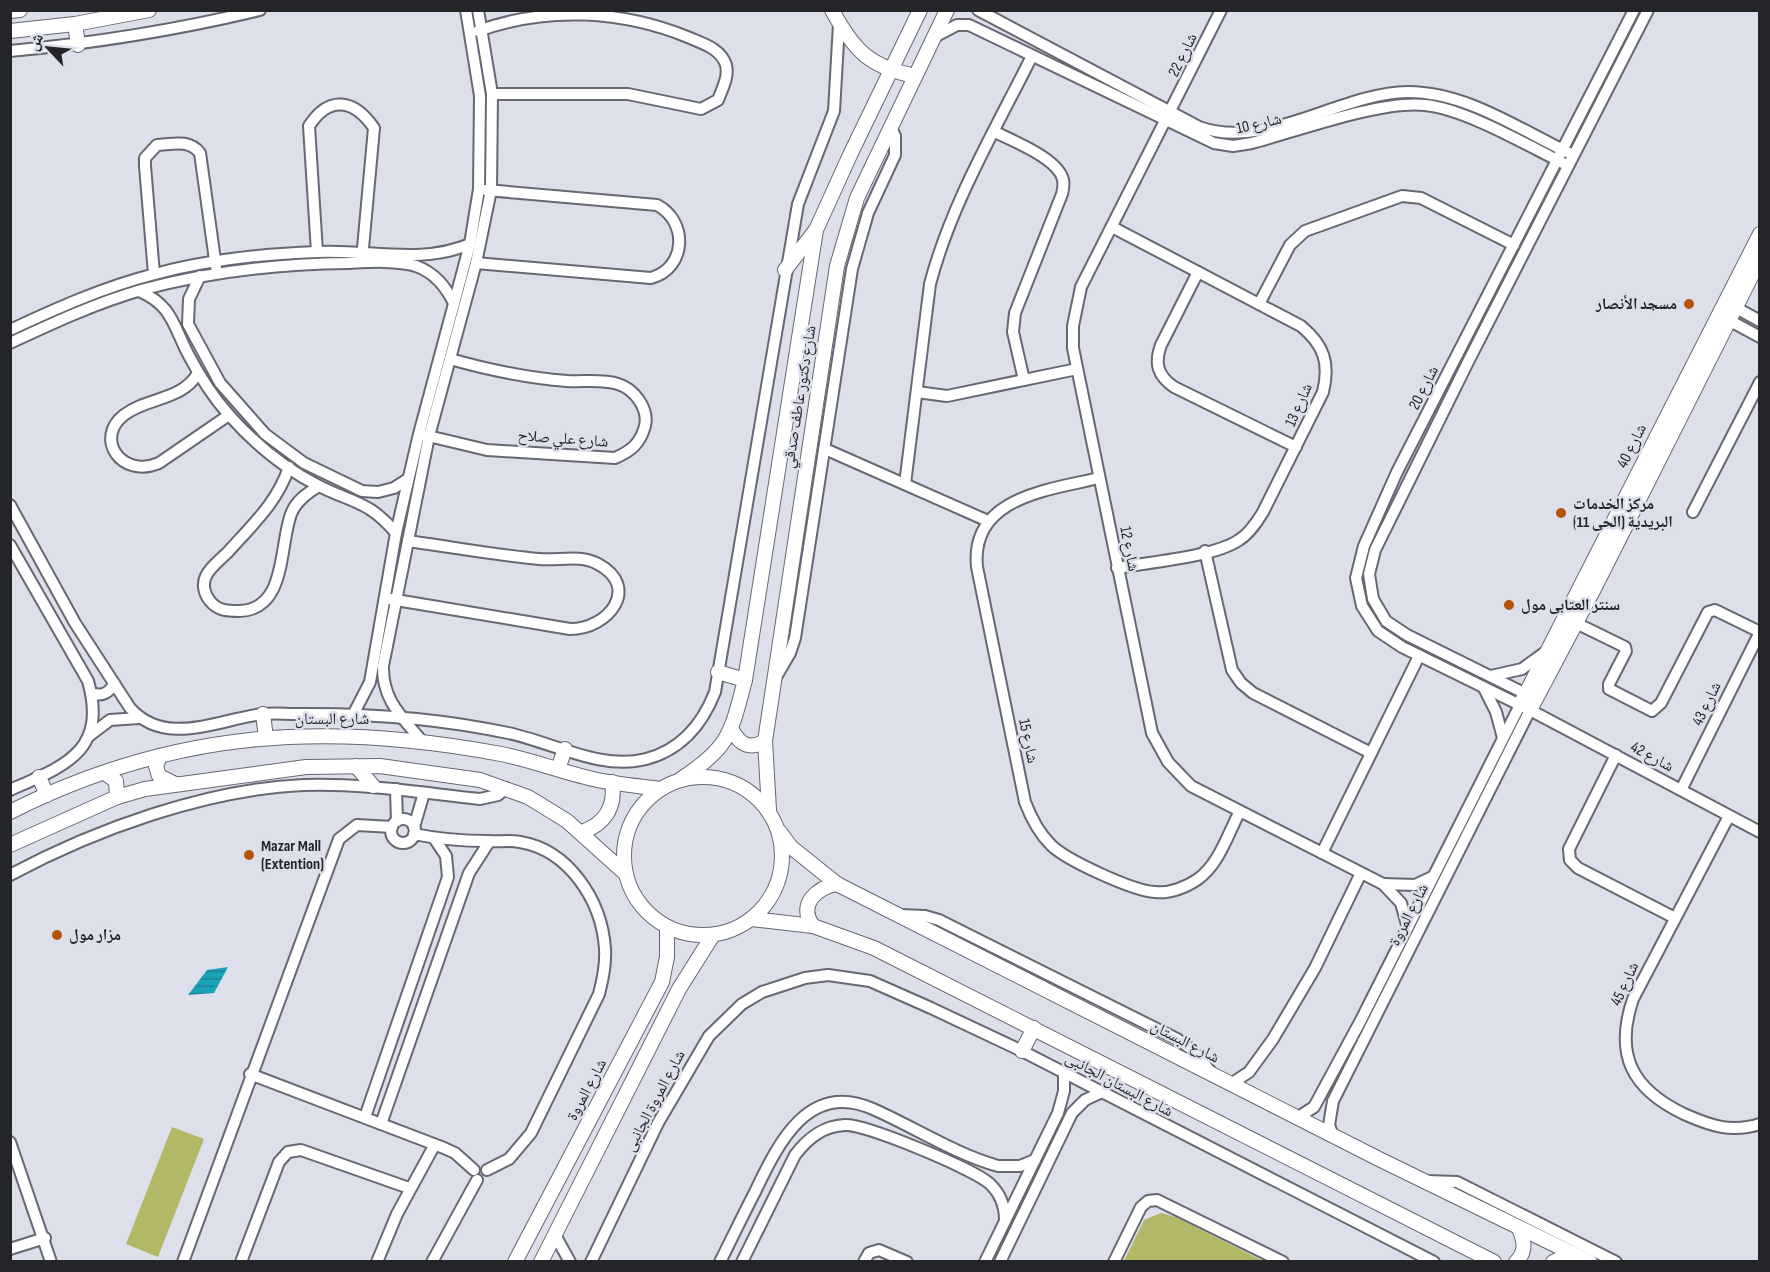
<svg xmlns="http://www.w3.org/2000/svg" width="1770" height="1272" font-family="'Sofia Sans Condensed','Noto Naskh Arabic',sans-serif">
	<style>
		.grass { fill: #b3b866 }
		.water { fill: url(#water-rules) }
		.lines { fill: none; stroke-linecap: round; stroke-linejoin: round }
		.minor-casing { stroke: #666872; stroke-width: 14 }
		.tertiary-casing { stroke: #666872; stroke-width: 16 }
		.minor { stroke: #fff; stroke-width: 10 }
		.tertiary { stroke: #fff; stroke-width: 14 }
		.poi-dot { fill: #b3540a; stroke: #dddfeb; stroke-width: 2 }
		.labels { text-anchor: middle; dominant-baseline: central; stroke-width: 5; stroke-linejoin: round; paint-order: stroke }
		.street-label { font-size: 16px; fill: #242529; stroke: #dddfeb }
		.poi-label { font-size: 16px; font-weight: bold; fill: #242529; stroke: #dddfeb; text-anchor: start }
	</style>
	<defs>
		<pattern id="water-rules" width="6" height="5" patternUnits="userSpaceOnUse" patternTransform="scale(1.5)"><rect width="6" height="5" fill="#1ca2b6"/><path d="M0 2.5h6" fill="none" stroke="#198494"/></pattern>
	</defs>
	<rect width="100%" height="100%" fill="#dddfeb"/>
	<g class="grass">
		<polygon points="172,1127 204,1139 158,1257 126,1244"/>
		<polygon points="1161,1213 1176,1217 1263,1261 1124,1261 1144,1220"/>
	</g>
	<polygon class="water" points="228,967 214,993 188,995 207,970"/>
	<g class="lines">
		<g class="minor-casing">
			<g id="minor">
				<path d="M978,10L1199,127C1267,151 1339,93 1408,92C1466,92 1519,129 1569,153"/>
				<polyline points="1221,10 1081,287 1073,326 1073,348 1152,733 1168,762 1191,786 1383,884 1401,903 1407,925"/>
				<polyline points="1634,10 1397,472 1364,546 1356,578 1362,606 1378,631 1402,647 1530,710 1760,832"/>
				<path d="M478,31C547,6 623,10 690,38C704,44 721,49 726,65C729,77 722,89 718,100L701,109L628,94H492"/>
				<path d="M934,37L957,25H969L1214,143L1233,146L1252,143C1297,131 1381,100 1425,105C1465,109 1525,144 1563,163"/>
				<path d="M10,51C95,43 177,30 260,10"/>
				<path d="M995,132C1013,141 1059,159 1063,180C1064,184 1063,190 1062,194L1015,313L1013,332L1024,380"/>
				<path d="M1112,227L1301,326C1324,345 1330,363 1323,392L1263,512C1257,522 1250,533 1239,540C1214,557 1150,562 1117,568"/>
				<path d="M317,252L309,126C329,95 354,99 374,128L362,259"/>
				<path d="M476,263L651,278C687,268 688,221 657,205L486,190"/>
				<path d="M1198,272L1161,345C1154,364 1158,376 1174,387L1296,447"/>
				<path d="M154,274L145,166V158L157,145C173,144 189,139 200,153L216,267"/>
				<polyline points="200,276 189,299 188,324 220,383 265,434 304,463 362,491 378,492 394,488 408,479"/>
				<path d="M139,291C172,305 173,325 188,354C199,375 212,396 229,415C254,443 285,469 319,486C353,503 369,501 396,533"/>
				<polyline points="1259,304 1290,245 1305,231 1402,196 1421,198 1514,245"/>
				<polyline points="1731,305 1760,321"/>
				<polyline points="1723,317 1760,337"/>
				<path d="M10,330C57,308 104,287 155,274C206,260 263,254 317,252C368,249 421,265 470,244"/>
				<path d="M10,343C53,323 96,303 141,290C209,271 277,264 348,263C368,262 396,260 416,266C435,273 445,286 454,303"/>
				<path d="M198,373C182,401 147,397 124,415C94,438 121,479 159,463L229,415"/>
				<polyline points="917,392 947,396 1077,369"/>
				<path d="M424,435L487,450L615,458C631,451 640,444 645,426C649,408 634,389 618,384C603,379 583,382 567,381C527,378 489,370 450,359"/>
				<polyline points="825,449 988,521"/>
				<path d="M289,467C277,503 252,525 228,552C221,559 210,567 206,576C202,584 204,594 210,601C218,611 228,611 239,611C287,610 279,546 291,514C296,501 307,493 319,486"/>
				<path d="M1099,478C1049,490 970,497 977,567L1025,802C1031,818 1038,832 1051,845C1066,860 1133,891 1155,892C1169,894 1187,887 1198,879C1219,864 1228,834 1239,813"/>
				<path d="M905,484L930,284C951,204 995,130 1032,56"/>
				<path d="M10,505L75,623L130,708C166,748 219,719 263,714C274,713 285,714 295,714C367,713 438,718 508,733C552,742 601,771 646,759C681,750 702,725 715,692L798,204L834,111L839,24"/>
				<polyline points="1693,512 1760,382"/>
				<path d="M10,545L88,681C108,752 64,766 10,790"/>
				<polyline points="1205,551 1232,670 1241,683 1253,693 1371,753"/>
				<path d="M390,599L570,629C609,629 641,587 598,564C580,554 558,561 539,559C495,555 452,547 408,541"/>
				<polyline points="1576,623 1625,647 1626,651 1609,684 1609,689 1652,711 1661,703 1708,612 1715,610 1760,632"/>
				<polyline points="1491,676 1522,669 1544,653"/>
				<polyline points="776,677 790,653 795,638 852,269 868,213 895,155 895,136 891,128"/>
				<polyline points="1484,688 1496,712 1503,738"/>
				<path d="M91,693C101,697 110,693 114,683"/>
				<polyline points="1530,696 1407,635 1386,621 1373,599 1369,574 1375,550 1469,360 1648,10"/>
				<polyline points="354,713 370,682 396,533 419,434 470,244 479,189 480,96 466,10"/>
				<polyline points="89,736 110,720 139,718"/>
				<path d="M421,740C401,716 382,699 383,666L429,436L476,263L491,190L492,94L478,10"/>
				<polyline points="1616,755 1569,849 1570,860 1578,868 1675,918"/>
				<polyline points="396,789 397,821"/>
				<polyline points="1681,790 1760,632"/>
				<path d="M1729,816L1633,999C1614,1055 1632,1089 1684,1114C1711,1126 1731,1133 1760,1124"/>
				<circle cx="403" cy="831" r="12"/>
				<polyline points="414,827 424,793"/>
				<path d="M414,834C438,839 463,841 488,841C498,842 509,840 520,842C569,850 602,901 605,949C606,964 603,979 599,994L531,1133L509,1159L487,1170"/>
				<polyline points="1322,853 1419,656"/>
				<path d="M10,875C96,829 207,789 304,785C363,783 422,793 480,799L498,795L506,788"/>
				<polyline points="1383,884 1415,885 1432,877"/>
				<polyline points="900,915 925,916 939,920 1177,1039 1191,1049 1211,1072"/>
				<polyline points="250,1074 444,1148 455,1153 474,1170"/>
				<polyline points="1231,1084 1249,1072 1273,1039 1315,968 1361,873"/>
				<polyline points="365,1117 448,877 446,856 434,838"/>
				<polyline points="1297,1118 1314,1107 1361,1020 1520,705"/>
				<polyline points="381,1124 469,873 489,842"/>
				<polyline points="1333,1136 1329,1125 1333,1101 1530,710"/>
				<polyline points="10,1142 51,1262"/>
				<polyline points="1426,1181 1457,1182 1616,1262"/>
				<polyline points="555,1235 570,1262"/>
				<polyline points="10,1249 45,1238"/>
				<polyline points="183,1262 339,839 357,825 392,827"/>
				<polyline points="241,1262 279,1162 288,1152 301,1150 409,1188"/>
				<polyline points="377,1262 397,1214 434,1146"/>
				<polyline points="432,1262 477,1180"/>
				<polyline points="591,1262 658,1123 709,1036 742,1004 762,992 805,978 828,975 870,981 931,1008 1022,1051 1434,1262"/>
				<path d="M720,1262C732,1238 743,1215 755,1192C778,1144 808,1080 873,1109C914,1127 955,1154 998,1166H1020L1035,1160"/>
				<path d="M742,1262L795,1155C808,1138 823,1126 845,1125C866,1124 973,1169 989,1183C1000,1193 1005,1206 1005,1220"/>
				<polyline points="864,1262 869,1253 879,1250 907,1262"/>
				<polyline points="985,1262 1058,1113 1064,1091 1064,1073"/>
				<polyline points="1000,1262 1072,1113 1085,1100 1102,1092"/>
				<polyline points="1114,1262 1141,1207 1148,1201 1157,1200 1283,1262"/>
			</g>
		</g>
		<g class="tertiary-casing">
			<g id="tertiary">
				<path d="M832,10C854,51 870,67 915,76"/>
				<polyline points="10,11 20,10"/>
				<polyline points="75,24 78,45"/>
				<polyline points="10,31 75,24 149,10"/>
				<polyline points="785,270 815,231"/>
				<polyline points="718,672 745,680"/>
				<polyline points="1520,705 1760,234"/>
				<polyline points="1530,710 1596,585 1760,259"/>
				<polyline points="263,714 266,738"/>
				<path d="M732,730C740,745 750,750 765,741"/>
				<polyline points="160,756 156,766 159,776 175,784"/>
				<polyline points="356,766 373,786"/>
				<polyline points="558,769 565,749"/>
				<polyline points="105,773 116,781 117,797"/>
				<circle cx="703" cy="856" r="79"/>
				<polyline points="39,777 47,795"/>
				<path d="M681,779C730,747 731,733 745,680L816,230L850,155L920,10"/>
				<polyline points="769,810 765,741 837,266 857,198 947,10"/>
				<path d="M10,812C172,730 326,721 501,754C532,760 562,772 593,779C615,784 638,786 660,789"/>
				<polyline points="779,831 791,847 837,884 1379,1159 1590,1262"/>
				<path d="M582,832C605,824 616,807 612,782"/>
				<polyline points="10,845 117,797 145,789 306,767 380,766 480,780 528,797 567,821 626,874"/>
				<polyline points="752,919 813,926 874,948 1494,1262"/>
				<path d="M813,926C797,904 817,888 837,884"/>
				<polyline points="1022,1051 1034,1028"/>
				<polyline points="515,1262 662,982 667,957 667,927"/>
				<polyline points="541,1262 679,989 713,935"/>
				<path d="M1516,1262C1527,1251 1524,1241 1519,1228"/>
				<polyline points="1553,1262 1572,1253"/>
			</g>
		</g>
		<use href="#minor" class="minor"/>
		<use href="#tertiary" class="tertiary"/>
	</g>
	<g class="poi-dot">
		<circle cx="1689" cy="304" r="6"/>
		<circle cx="1561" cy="513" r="6"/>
		<circle cx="1509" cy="605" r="6"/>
		<circle cx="249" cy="855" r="6"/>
		<circle cx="57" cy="935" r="6"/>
	</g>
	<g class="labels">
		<g class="street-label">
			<text transform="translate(1183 55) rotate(-64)">شارع 22</text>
			<text transform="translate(1259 124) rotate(-13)">شارع 10</text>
			<text transform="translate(1424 388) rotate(-63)">شارع 20</text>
			<text transform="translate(800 397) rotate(-81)">شارع دكتور عاطف صدقي</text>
			<text transform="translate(1299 405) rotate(-66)">شارع 13</text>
			<text transform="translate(563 439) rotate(4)">شارع علي صلاح</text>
			<text transform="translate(1632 446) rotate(-63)">شارع 40</text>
			<text transform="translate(1129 549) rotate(79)">شارع 12</text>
			<text transform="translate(1707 704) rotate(-64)">شارع 43</text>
			<text x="332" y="719">شارع البستان</text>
			<text transform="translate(1028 741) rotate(78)">شارع 15</text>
			<text transform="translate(1652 757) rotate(28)">شارع 42</text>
			<text transform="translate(1409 915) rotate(-63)">شارع المروة</text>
			<text transform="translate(1625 984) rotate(-65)">شارع 45</text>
			<text transform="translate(1185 1042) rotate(27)">شارع البستان</text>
			<text transform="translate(1119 1085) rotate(28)">شارع البستان الجانبى</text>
			<text transform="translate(587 1090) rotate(-62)">شارع المروة</text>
			<text transform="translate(655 1101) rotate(-62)">شارع المروة الجانبى</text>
		</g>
		<g class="poi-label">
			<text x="1677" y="304" text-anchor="end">مسجد الأنصار</text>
			<text x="1573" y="504">مركز الخدمات<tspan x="1573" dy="18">البريدية (الحى 11)</tspan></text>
			<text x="1521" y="605">سنتر العتابى مول</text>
			<text x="261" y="846">Mazar Mall<tspan x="261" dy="18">(Extention)</tspan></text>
			<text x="69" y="935">مزار مول</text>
		</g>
	</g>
	<rect width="1770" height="1272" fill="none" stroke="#242529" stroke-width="24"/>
	<g transform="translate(48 48) rotate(296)" stroke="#dddfeb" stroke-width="4.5" paint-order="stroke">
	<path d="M0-4.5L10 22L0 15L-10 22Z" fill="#242529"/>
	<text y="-9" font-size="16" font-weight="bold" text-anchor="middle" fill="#242529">ش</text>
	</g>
</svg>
